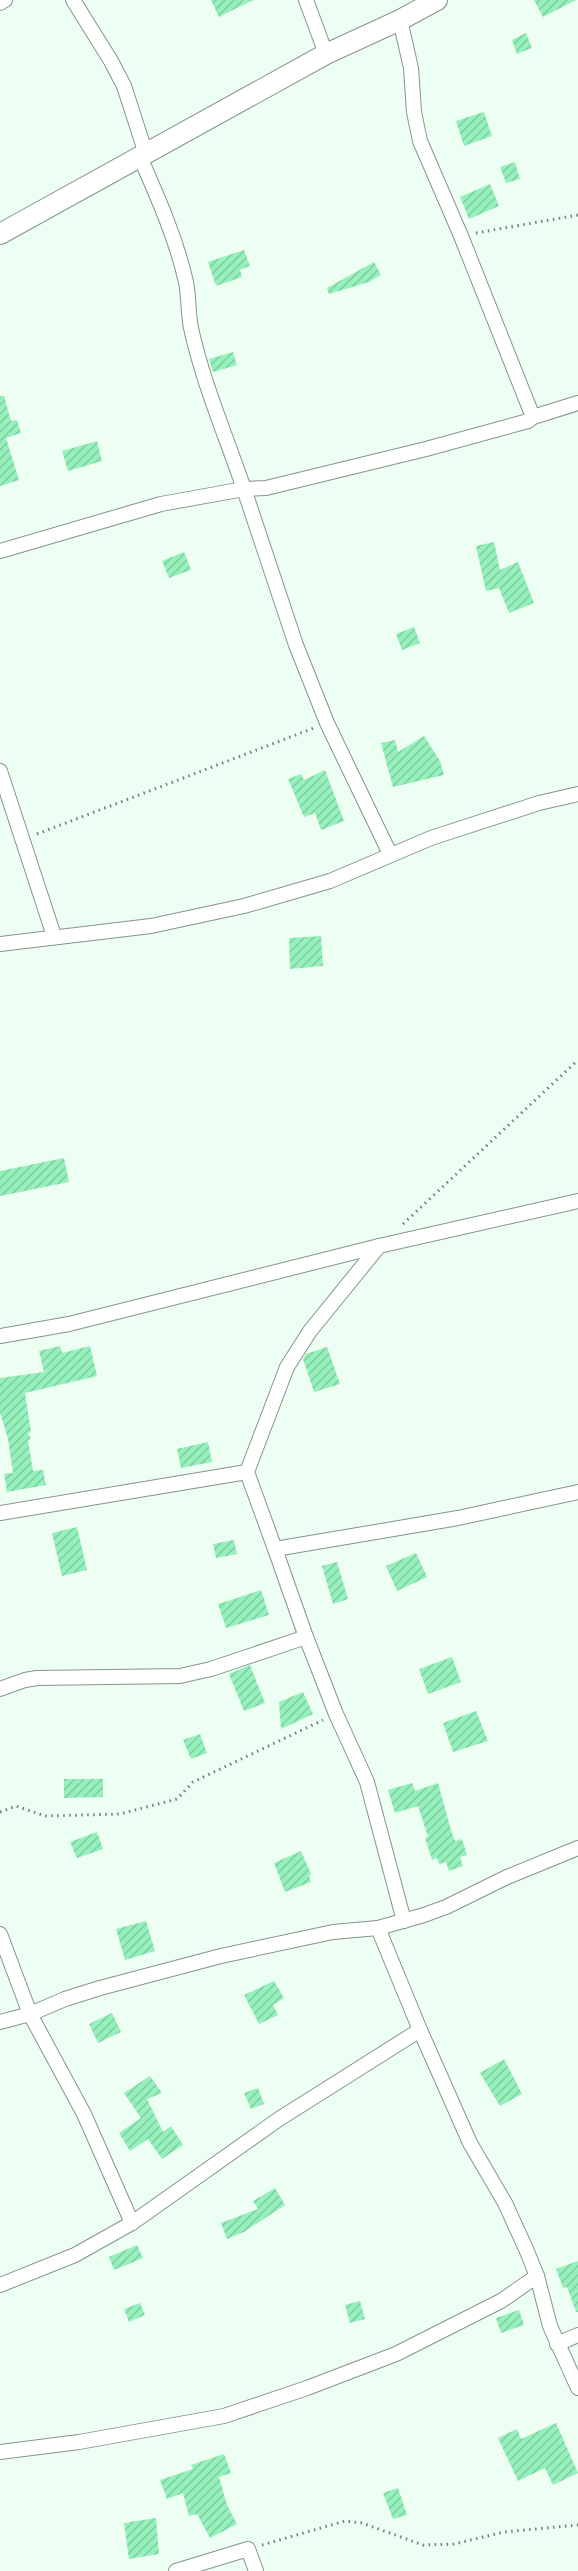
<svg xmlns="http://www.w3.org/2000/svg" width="578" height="2571" font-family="'PT Sans',sans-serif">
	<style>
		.building { fill: url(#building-hatch) }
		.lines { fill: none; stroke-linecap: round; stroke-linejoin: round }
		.street-casing { stroke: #85958b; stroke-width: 16 }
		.secondary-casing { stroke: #85958b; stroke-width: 22 }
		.path { stroke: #737e77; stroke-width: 3; stroke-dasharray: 1.5 4.5; stroke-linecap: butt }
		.street { stroke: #fff; stroke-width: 14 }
		.secondary { stroke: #fff; stroke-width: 20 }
	</style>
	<defs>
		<pattern id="building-hatch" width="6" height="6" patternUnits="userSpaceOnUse" patternTransform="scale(1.5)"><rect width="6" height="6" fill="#95f0bc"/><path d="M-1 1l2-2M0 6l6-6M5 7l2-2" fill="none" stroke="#7fcda0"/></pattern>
	</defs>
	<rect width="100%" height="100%" fill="#edfef3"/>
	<g class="building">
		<polygon points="211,0 253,0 219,17"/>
		<polygon points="534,0 576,0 543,17"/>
		<polygon points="526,33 532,48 517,54 512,40"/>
		<polygon points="484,112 492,136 464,146 456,121"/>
		<polygon points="515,162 520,179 506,183 500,167"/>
		<polygon points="490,184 499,206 469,219 460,197"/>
		<polygon points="244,250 250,266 240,270 242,277 216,286 208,262"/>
		<polygon points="374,262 381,275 369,282 329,294 327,288"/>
		<polygon points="233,352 237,365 213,372 209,359"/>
		<polygon points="0,396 4,396 11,421 17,420 21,433 6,438 19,480 0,486"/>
		<polygon points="97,441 102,461 68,471 62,451"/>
		<polygon points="494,542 500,570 518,562 534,603 509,613 499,588 486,591 476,546"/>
		<polygon points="184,552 191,570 169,578 162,561"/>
		<polygon points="414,627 420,643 402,650 396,634"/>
		<polygon points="424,736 440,761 444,775 393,787 381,743 395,740 398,752"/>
		<polygon points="325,770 344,821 321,830 315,813 304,817 288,779 301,774 304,780"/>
		<polygon points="321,936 323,966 290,969 289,938"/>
		<polygon points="64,1158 69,1182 0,1196 0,1171"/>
		<polygon points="60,1346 62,1353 90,1346 97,1376 25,1393 31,1432 28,1433 31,1439 28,1440 33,1471 43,1470 46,1485 7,1492 4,1474 13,1473 8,1439 0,1412 0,1378 44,1372 39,1351"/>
		<polygon points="327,1347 340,1384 314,1392 303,1359 306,1354"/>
		<polygon points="208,1442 212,1462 181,1468 177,1449"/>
		<polygon points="77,1527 87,1570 62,1576 52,1533"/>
		<polygon points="234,1540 237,1554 216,1558 213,1544"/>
		<polygon points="416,1553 427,1577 397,1591 386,1566"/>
		<polygon points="337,1562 348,1599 333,1604 322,1566"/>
		<polygon points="261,1590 269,1615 226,1628 218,1604"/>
		<polygon points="452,1657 461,1682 428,1694 419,1669"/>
		<polygon points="250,1665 265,1703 244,1711 229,1674"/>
		<polygon points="303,1692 313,1714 281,1729 279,1702"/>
		<polygon points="476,1711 488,1741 453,1752 443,1723"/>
		<polygon points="200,1734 207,1753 191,1759 183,1740"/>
		<polygon points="64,1779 103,1779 103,1797 64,1798"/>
		<polygon points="412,1783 415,1791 438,1783 451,1830 455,1841 462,1839 467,1855 460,1857 463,1866 449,1871 446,1862 439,1864 437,1858 432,1860 425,1838 428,1837 418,1806 395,1813 388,1790"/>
		<polygon points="97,1832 103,1849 77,1858 70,1842"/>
		<polygon points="301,1851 311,1874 309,1876 311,1882 285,1892 274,1863"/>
		<polygon points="146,1921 155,1951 125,1960 116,1929"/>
		<polygon points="274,1981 284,1998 273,2005 278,2015 259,2024 244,1995"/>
		<polygon points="112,2013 121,2032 98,2043 89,2024"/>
		<polygon points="504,2059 522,2094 500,2106 480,2073"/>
		<polygon points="150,2076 162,2093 147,2099 163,2132 171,2126 183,2145 162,2159 148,2139 130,2151 119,2133 141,2118 124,2093"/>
		<polygon points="258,2088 264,2104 251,2109 244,2093"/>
		<polygon points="275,2188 285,2205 244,2232 227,2239 221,2223 258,2209 253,2201"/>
		<polygon points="137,2245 143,2258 114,2270 109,2257"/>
		<polygon points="578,2261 578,2312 576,2312 567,2287 563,2288 556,2269"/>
		<polygon points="360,2301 365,2319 350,2323 345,2305"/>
		<polygon points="140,2303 145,2315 129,2322 124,2309"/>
		<polygon points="519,2310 524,2325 501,2333 496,2318"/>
		<polygon points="556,2423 578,2473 553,2485 545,2468 518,2481 498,2438 517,2429 521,2439"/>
		<polygon points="224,2454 231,2473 219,2477 227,2505 237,2524 210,2538 197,2514 189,2516 183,2493 167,2499 160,2480 193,2469 191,2465"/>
		<polygon points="398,2488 407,2515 393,2519 383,2493"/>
		<polygon points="156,2518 159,2554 129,2559 124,2523"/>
	</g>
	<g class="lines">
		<g class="street-casing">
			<g id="street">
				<polyline points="73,0 111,61 124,86 146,154"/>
				<polyline points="306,0 326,54"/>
				<polyline points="0,3 5,0"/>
				<path d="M140,157C158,198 176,238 186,282C189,297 188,313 191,328C203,383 226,436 244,489L266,488L426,449L528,421L533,417L461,236L420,141L414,112L411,68L400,20"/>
				<polyline points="533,417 578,403"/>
				<polyline points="0,551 161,504 244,489 296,645 327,723 390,854"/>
				<polyline points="0,771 54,936"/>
				<polyline points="0,944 151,926 244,906 330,881 431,838 539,803 578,794"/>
				<polyline points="379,1246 310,1331 287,1367 247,1472 275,1549 458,1518 578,1492"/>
				<polyline points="0,1336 69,1324 379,1246 578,1201"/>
				<polyline points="0,1513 247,1472"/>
				<polyline points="275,1549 306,1637 336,1714 367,1782 404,1921"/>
				<polyline points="0,1689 25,1680 37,1678 180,1676 211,1669 306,1637"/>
				<polyline points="0,1934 30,2014 84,2114 132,2223 279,2119 420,2030 378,1928"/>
				<polyline points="0,2022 30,2014 65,1999 100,1988 221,1956 333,1932 378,1928 424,1915 446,1907 507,1877 578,1848"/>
				<polyline points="420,2030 470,2143 505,2203 526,2249 537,2276 550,2326 578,2388"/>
				<polyline points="0,2285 75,2255 132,2223"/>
				<polyline points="557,2344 578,2335"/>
				<polyline points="0,2452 79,2442 224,2416 307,2388 396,2354 501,2301 537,2276"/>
				<polyline points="176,2571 248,2549 256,2571"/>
			</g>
		</g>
		<g class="secondary-casing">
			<polyline id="secondary" points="0,234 326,54 400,20 437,0"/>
		</g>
		<g class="path">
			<polyline points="476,233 578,215"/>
			<polyline points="37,834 314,728"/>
			<polyline points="403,1224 578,1060"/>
			<polyline points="0,1812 16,1806 45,1816 120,1814 177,1799 193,1782 323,1720"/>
			<polyline points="262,2545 345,2521 362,2523 423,2545 454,2544 504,2532 578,2525"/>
		</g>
		<use href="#street" class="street"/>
		<use href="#secondary" class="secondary"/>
	</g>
</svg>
